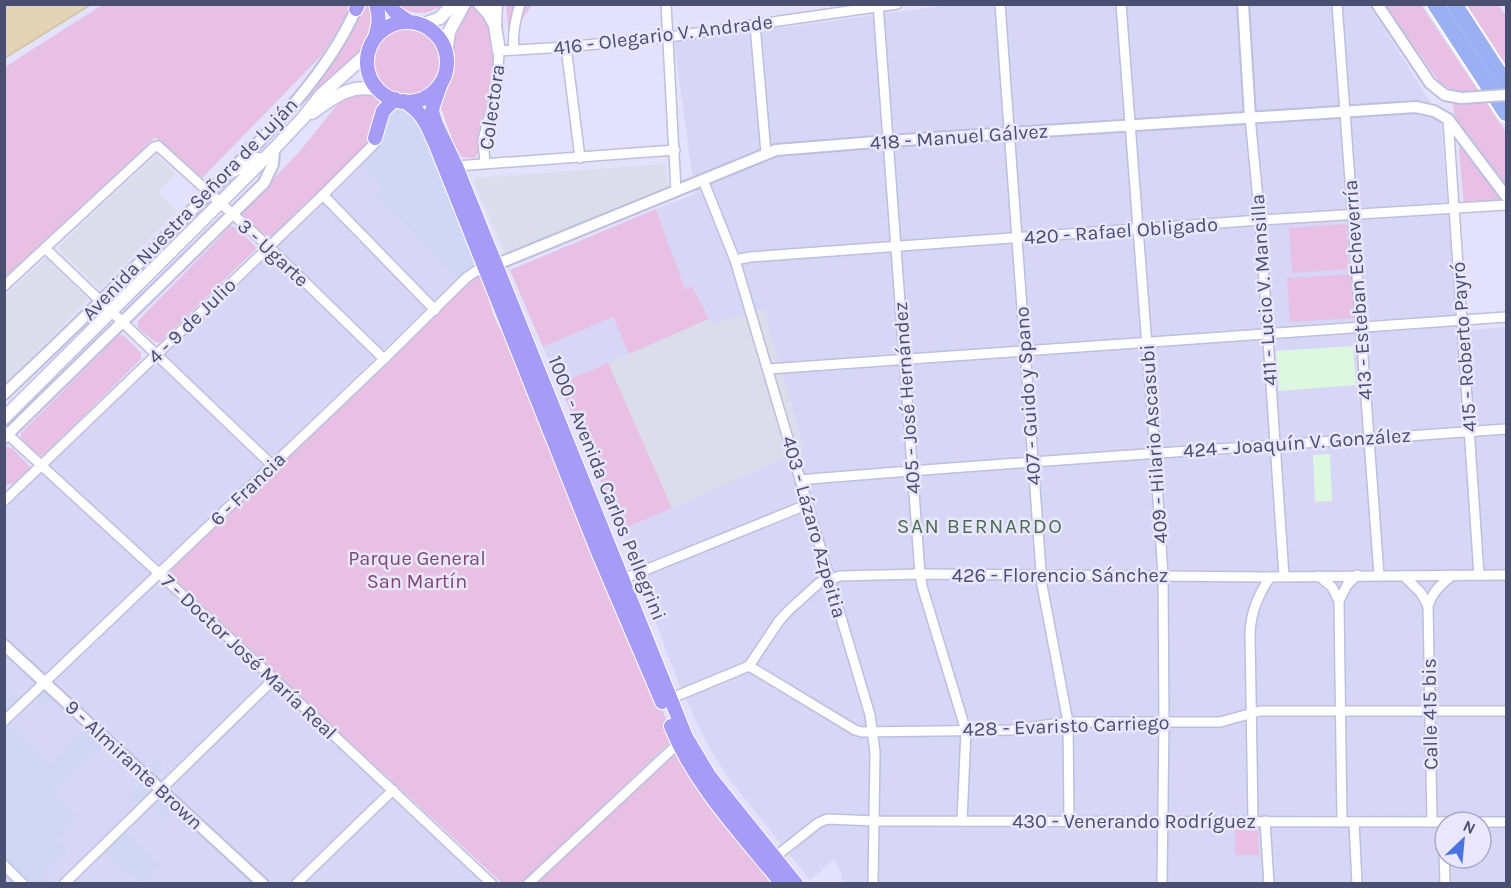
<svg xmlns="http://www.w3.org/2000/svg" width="1511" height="888" font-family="Karla,sans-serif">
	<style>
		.residential { fill: #d7d6f7; fill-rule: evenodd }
		.commercial { fill: #cfd7f5 }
		.industrial { fill: #dcddea }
		.education { fill: #def7e1 }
		.green { fill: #e7c0e4 }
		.water { fill: #e3d3b7; stroke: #d4c19d; stroke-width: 1.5 }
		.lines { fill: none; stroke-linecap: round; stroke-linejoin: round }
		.minor-casing { stroke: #bdbfde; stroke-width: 12 }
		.tertiary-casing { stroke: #bdbfde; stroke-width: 14 }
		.secondary-casing { stroke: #bebfe5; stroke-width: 15 }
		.primary-casing { stroke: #fff; stroke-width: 16 }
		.motorway-casing { stroke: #fff; stroke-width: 20 }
		.minor { stroke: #fff; stroke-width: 9 }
		.tertiary { stroke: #fff; stroke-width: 10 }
		.secondary { stroke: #fff; stroke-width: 12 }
		.primary { stroke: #a69bf7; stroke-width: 14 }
		.motorway { stroke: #9ab0f3; stroke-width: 16 }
		.tertiary-bridge-casing { stroke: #bdbfde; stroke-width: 14; stroke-linecap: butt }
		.tertiary-bridge { stroke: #fff; stroke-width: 10 }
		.labels { text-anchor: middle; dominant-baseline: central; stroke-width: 5; stroke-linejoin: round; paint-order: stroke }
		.street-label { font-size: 20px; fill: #494f71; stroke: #e9e6fe }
		.park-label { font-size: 20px; fill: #814776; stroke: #e9e6fe }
		.neighbourhood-label { font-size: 21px; letter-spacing: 1.5px; fill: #4c6d51; stroke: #e9e6fe }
	</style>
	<rect width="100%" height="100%" fill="#e3e1fb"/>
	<g class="residential">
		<path d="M956,4L1369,5L1441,119L1457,331L1506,327V883L842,884V875L834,859L810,880L732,783L708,746L679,684L621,530L804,449L763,309L712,325L692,286L685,289L656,209L695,194L674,42ZM1445,822H1481V858H1445Z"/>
		<polygon points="397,107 475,262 152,573 489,883 5,884 5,506 380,146 384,122"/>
		<polygon points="613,317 629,354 559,384 543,347"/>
	</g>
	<g class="commercial">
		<polygon points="402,106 416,112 476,257 472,266 458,279 375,194 382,187 360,165 382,143 384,122 392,109"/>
		<polygon points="5,685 20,699 5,714 4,714"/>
		<polygon points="44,689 56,696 45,708 34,697"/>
		<polygon points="6,724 49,766 87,727 104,743 54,794 78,817 57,840 68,852 43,876 50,883 28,883 5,860 5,726"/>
		<polygon points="157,758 164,764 153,777 145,770"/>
		<polygon points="145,780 154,790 139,806 129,795"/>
		<polygon points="162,796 177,809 167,818 153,804"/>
		<polygon points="125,831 160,866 142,883 128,869 124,872 104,851"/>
	</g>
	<g class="industrial">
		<polygon points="156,155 176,174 158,192 177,211 100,289 58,247"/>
		<polygon points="665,164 668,188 506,256 474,181 476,178"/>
		<polygon points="46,258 88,299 5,384 5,296"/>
		<polygon points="763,309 804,449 672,508 608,363 709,319 712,325"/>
	</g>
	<g class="education">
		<polygon points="1353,346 1356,385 1279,391 1276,351"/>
		<polygon points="1330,454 1332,501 1315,502 1313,455"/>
	</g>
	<g class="green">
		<polygon points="102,5 351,5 345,19 321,56 202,178 155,137 49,243 5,283 5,67"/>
		<path d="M364,5H374L375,27L360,53L346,68L323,85L253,150C301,102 337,69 364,5Z"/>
		<path d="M396,5H442C427,16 411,15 396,5Z"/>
		<polygon points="473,5 477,5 488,16 494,53 490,90 478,135 479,151 475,158 462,157 457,153 440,104 453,68 452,36 467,7"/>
		<polygon points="506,5 532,5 509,38"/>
		<polygon points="1385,5 1421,5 1506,132 1506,197 1454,115 1451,89 1440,83"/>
		<polygon points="1461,5 1498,5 1506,16 1506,72"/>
		<circle cx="408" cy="60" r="35"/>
		<polygon points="379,94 389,100 370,145 274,237 263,234 242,214 243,210 300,151 345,95"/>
		<polygon points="1462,145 1502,196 1500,201 1464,203 1459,152 1459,148"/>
		<polygon points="656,209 685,289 692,286 709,319 629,354 613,317 543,347 510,270"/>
		<polygon points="1346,224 1349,269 1292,273 1289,228"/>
		<polygon points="231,226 236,228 255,246 256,249 159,343 154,341 138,328 138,321"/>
		<path d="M480,272C485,285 488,297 492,310C495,323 503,334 511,345L672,734V740L523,883H502L170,576L168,571L473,275Z"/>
		<polygon points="1353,274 1355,318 1290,322 1287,278"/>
		<polygon points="119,335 124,336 141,353 141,359 44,455 39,456 21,438 21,433"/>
		<polygon points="608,363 672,508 621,530 559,384"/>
		<polygon points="4,446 12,448 30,467 31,471 18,484 8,484 5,488"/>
		<polygon points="677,751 746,847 760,869 776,883 532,884 670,752"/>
		<polygon points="1235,826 1253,826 1258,828 1259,855 1235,855"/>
	</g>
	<polygon class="water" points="5,4 90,4 90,5 5,58"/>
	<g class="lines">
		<g class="minor-casing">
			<g id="minor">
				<polyline points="666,4 676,191"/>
				<polyline points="878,4 920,574 922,586 966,731 962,821"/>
				<polyline points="1000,4 1042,585 1068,722 1069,821"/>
				<polyline points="1121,4 1155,452 1163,576 1164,721 1162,884"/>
				<polyline points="1337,4 1379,575"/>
				<polyline points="755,25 766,153"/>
				<polyline points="566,47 580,158"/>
				<path d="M514,50C512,34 515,20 520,4"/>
				<polyline points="1250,117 1260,220 1284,576"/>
				<polyline points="1448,119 1479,575"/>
				<polyline points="485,163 483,140 497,88 499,51 566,47 669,37 897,4"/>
				<polyline points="456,166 675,150"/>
				<polyline points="703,180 735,260 870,715 875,752 873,884"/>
				<polyline points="323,195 435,310"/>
				<polyline points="45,248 272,465"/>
				<polyline points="735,260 750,257 1260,220 1506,205"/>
				<polyline points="4,286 154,147 158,146 269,247 384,359"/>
				<polyline points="768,369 1506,317"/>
				<polyline points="4,431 274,679 492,884"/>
				<path d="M800,480C1035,460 1271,446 1506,429"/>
				<polyline points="4,501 323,195 374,144 375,138"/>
				<polyline points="1319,576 1332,587 1339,601"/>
				<polyline points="1404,576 1421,593 1428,606"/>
				<polyline points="623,579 806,505"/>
				<polyline points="749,666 855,730 862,732 1011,730 1068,722 1220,722 1260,711 1506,711"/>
				<polyline points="667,700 749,666 779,621 788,611 819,583 840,576 920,574 1270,577 1506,575"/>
				<polyline points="4,721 384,359 466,278 476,271 485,269"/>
				<path d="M1253,821L1250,633C1251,611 1258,596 1270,577"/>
				<polyline points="1265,821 1269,884"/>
				<polyline points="1342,822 1339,601 1347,585 1357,575"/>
				<polyline points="1354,822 1357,884"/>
				<path d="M1432,822L1428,606C1433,591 1441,584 1453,575"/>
				<polyline points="1443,822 1445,884"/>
				<polyline points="775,857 818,823 827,819 875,821 1506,822"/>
				<polyline points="4,865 23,884"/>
				<polyline points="64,884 274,679"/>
				<polyline points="296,884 393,790"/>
				<polyline points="528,884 682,740"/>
			</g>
		</g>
		<g class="tertiary-casing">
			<g id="tertiary">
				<polyline points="1243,4 1250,117"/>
				<polyline points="1377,4 1430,83 1445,95 1461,98"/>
				<polyline points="490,267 776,150 888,141 1416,107 1434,111 1448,119 1506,196"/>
				<path d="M4,394C73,329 140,263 206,196C260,141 325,80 356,9"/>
				<polyline points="4,438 264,183 273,164 274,149"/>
				<polyline points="4,645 263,884"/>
			</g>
		</g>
		<g class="secondary-casing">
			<g id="secondary">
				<polyline points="480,4 489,14 495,25"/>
				<polyline points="496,4 495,26 499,51"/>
				<polyline points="422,25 440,18 453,4"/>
				<polyline points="446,54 449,32 464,4"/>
				<path d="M312,113C334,97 352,82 380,91"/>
				<polyline points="244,170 251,148"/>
				<polyline points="228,173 258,159"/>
				<polyline points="4,418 274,149 303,118 321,95 369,52"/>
			</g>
		</g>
		<g class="primary-casing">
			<g id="primary">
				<polyline points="389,4 395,12 409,22"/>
				<polyline points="356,9 358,4"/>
				<circle cx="407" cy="62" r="40"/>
				<path d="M375,37C379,25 380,16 376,4"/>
				<polyline points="441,83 433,106 432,112 436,124 456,166 686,737 710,777 796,884"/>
				<path d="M404,101C423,113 426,123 435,143L598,552L662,702"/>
				<polyline points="375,138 383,111 395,99"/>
				<path d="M671,726C695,786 742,834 782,884"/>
			</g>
		</g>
		<g class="motorway-casing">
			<g id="motorway">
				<polyline points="1435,4 1506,113"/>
				<polyline points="1454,4 1506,84"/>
			</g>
		</g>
		<use href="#minor" class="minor"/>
		<use href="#tertiary" class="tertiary"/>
		<use href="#secondary" class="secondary"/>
		<use href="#primary" class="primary"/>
		<use href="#motorway" class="motorway"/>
		<g class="tertiary-bridge-casing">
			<polyline id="tertiary-bridge" points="1461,98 1506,95"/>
		</g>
		<use href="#tertiary-bridge" class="tertiary-bridge"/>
	</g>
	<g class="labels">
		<g class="street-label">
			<text transform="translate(663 35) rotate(-7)">416 - Olegario V. Andrade</text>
			<text transform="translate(492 107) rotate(-82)">Colectora</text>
			<text transform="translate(959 137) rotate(-4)">418 - Manuel Gálvez</text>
			<text transform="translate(190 209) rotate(-46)">Avenida Nuestra Señora de Luján</text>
			<text transform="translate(1121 231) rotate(-4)">420 - Rafael Obligado</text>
			<text transform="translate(273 253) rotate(43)">3 - Ugarte</text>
			<text transform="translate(1264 290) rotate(-94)">411 - Lucio V. Mansilla</text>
			<text transform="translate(1358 290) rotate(-94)">413 - Esteban Echeverría</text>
			<text transform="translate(192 321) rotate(-44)">4 - 9 de Julio</text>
			<text transform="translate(1464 347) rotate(-94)">415 - Roberto Payró</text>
			<text transform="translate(1028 396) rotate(-94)">407 - Guido y Spano</text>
			<text transform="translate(907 398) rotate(-94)">405 - José Hernández</text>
			<text transform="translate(1297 443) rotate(-4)">424 - Joaquín V. González</text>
			<text transform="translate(1154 444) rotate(-94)">409 - Hilario Ascasubi</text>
			<text transform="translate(607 488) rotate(68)">1000 - Avenida Carlos Pellegrini</text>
			<text transform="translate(248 489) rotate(-44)">6 - Francia</text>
			<text transform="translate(814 527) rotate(74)">403 - Lázaro Azpeitia</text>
			<text x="1060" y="575">426 - Florencio Sánchez</text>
			<text transform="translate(249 657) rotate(43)">7 - Doctor José María Real</text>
			<text transform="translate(1430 714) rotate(-91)">Calle 415 bis</text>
			<text transform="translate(1066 726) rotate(-2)">428 - Evaristo Carriego</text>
			<text transform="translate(134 765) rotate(43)">9 - Almirante Brown</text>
			<text x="1134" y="821">430 - Venerando Rodríguez</text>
		</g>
		<g class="park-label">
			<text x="417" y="558">Parque General<tspan x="417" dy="23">San Martín</tspan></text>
		</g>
		<g class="neighbourhood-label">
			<text x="980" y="526">SAN BERNARDO</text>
		</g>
	</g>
	<rect width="1511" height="888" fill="none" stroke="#494f71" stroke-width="12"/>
	<g transform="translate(1463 840) rotate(26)"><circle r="28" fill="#e9e6fe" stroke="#a9aac6" stroke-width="1.5"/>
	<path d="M0-4.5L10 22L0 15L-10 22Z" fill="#4a75e1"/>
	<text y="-9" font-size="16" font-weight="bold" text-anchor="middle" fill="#494f71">N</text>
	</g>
</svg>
